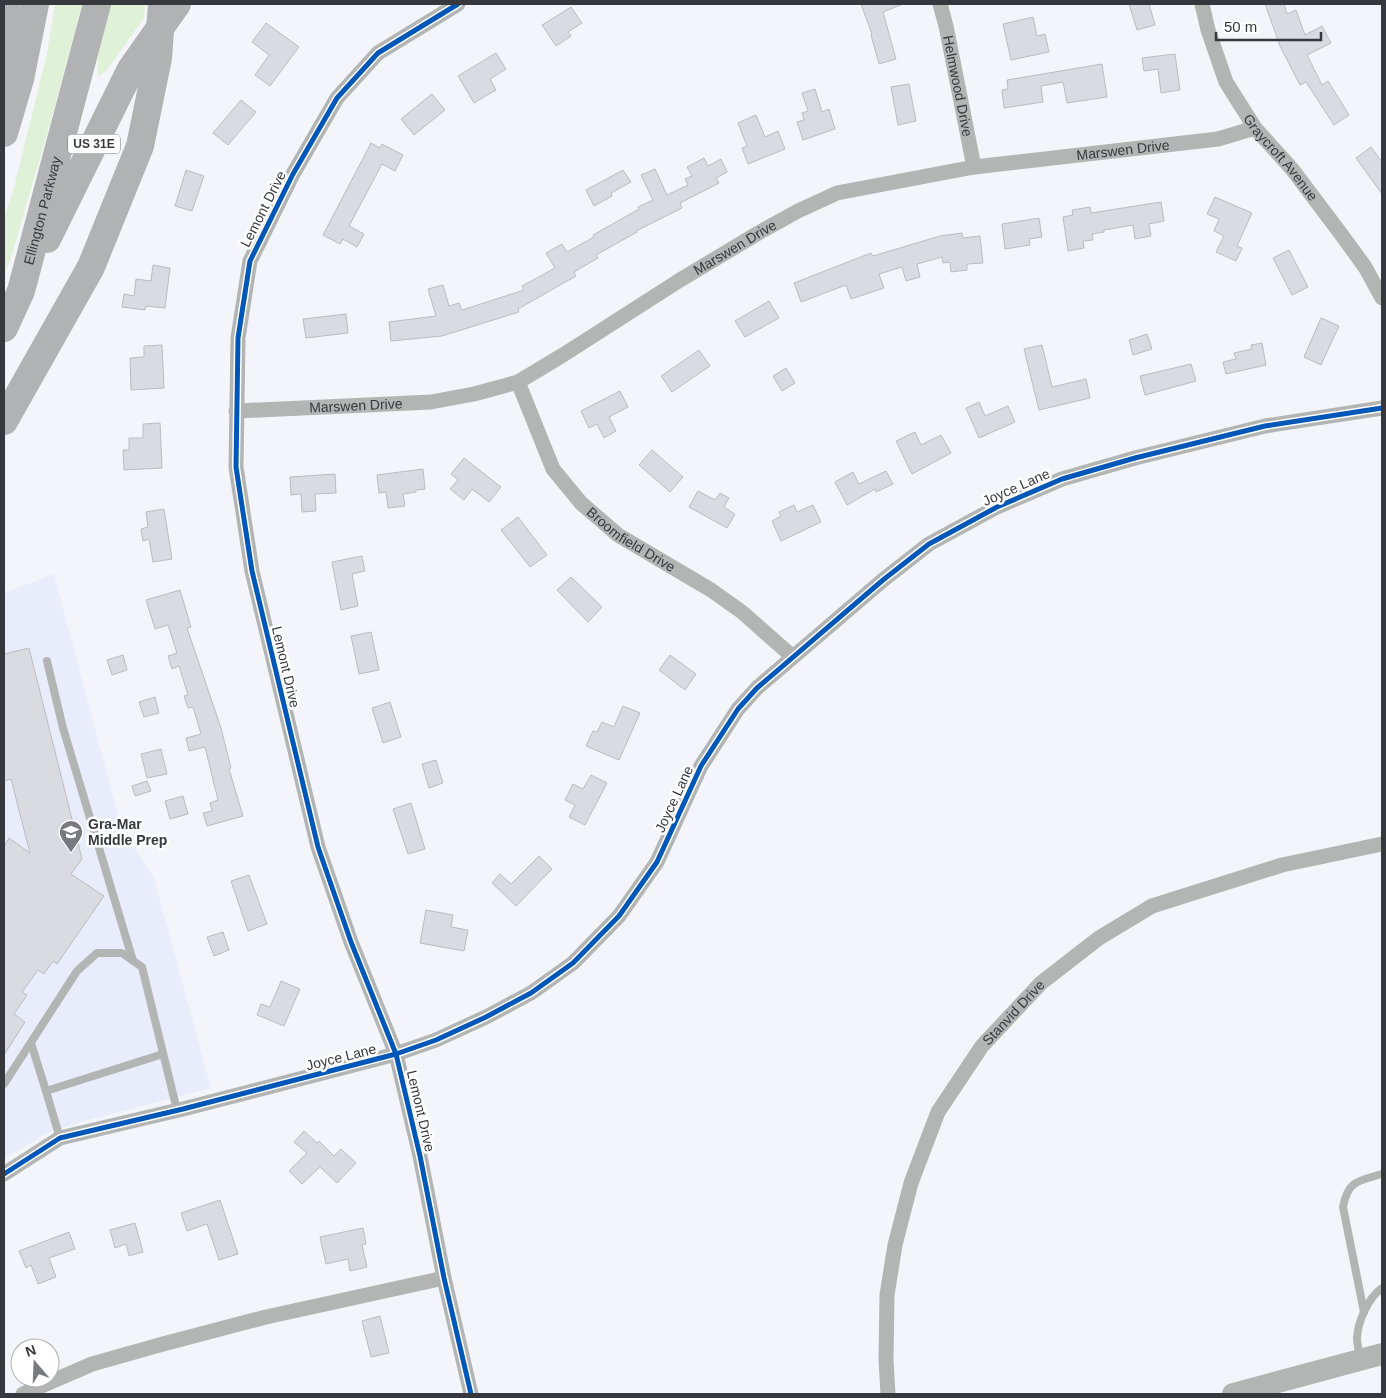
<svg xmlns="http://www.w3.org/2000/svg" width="1386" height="1398" font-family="Helvetica,sans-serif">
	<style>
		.built { fill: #e9edfb }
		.green { fill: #dff1d6 }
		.building { fill: #dadbe0; stroke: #bbbcc1 }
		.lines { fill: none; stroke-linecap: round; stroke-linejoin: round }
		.lane { stroke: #b3b4b4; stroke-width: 8 }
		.street { stroke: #b3b4b4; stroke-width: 15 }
		.secondary { stroke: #b3b4b4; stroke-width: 22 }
		.highway { stroke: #b0b2b3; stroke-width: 28 }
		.highway-bridge { stroke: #b0b2b3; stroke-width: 28 }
		.cycleway-casing { stroke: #fff; stroke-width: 8 }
		.cycleway { stroke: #0057b8; stroke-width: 5 }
		.labels { text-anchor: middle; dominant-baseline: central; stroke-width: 5; stroke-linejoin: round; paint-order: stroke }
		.shield { fill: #fff; stroke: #737478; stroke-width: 1 }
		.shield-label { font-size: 12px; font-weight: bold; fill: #37383e }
		.street-label { font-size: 14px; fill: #37383e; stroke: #fff }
		.poi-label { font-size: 14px; font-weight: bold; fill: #37383e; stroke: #fff; text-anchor: start }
	</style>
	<rect width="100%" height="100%" fill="#f4f5fa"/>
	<polygon class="built" points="54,574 121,827 154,878 211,1088 81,1122 47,1133 4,1159 4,593"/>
	<g class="green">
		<polygon points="55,4 82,4 49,127 11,258 4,275 4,217 13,192 47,53"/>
		<polygon points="111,4 145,4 144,18 106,71 98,76 98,57"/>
	</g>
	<g class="building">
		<polygon points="861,4 903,4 883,12 896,59 879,64 871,35 872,34"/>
		<polygon points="1129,4 1149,4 1155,25 1137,30"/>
		<polygon points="1265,4 1284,4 1287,14 1296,10 1305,35 1322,26 1331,43 1307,55 1322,85 1328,81 1349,115 1334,125 1306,82 1300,85 1280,46"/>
		<polygon points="571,7 582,23 568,32 571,36 556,46 542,25"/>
		<polygon points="1033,17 1037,36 1045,34 1049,52 1011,60 1003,24"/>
		<polygon points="266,23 299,47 270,86 255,75 269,55 252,42"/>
		<polygon points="496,53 506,69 490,79 496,90 474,103 458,76"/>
		<polygon points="1175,54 1180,90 1161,93 1158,69 1144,71 1142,58"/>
		<polygon points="1102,64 1107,97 1067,103 1063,82 1041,86 1043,102 1004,108 1002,90 1008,89 1007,80"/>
		<polygon points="909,84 916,121 898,125 891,87"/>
		<polygon points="815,89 822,112 829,109 835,129 803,140 797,122 804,120 802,113 808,111 802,93"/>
		<polygon points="432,94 445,110 414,135 401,119"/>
		<polygon points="241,100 256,112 228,145 213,133"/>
		<polygon points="756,115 765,137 778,131 785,149 748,164 742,148 747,146 738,123"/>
		<polygon points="371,143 380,148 382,144 403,155 395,171 382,164 349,226 364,234 357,247 343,239 340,244 323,235"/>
		<polygon points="1371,147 1382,162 1382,194 1356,158"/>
		<polygon points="704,158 708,166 721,159 727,172 716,178 719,183 680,203 682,208 636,231 637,232 596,255 598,258 574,272 576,276 518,309 519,312 442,336 391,341 389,322 436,316 428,289 443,285 449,306 459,303 462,310 524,290 522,286 555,268 546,253 562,244 567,252 594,237 593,235 639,209 638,207 653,200 641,175 655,169 667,195 688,185 685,179 692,176 687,167"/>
		<polygon points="186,170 204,176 192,211 175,206"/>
		<polygon points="623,170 631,182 611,193 612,196 594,206 586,190"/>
		<polygon points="1215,197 1252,213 1237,246 1242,248 1236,261 1216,252 1224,236 1214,231 1219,219 1207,214"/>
		<polygon points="1161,202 1164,221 1149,224 1151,236 1135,239 1133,225 1104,230 1104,232 1092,234 1093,240 1083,241 1084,248 1068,251 1063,217 1073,215 1072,210 1090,207 1091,213"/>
		<polygon points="1039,218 1042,237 1029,239 1030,245 1005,249 1002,224"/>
		<polygon points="962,233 963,238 980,236 983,263 967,264 967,270 951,272 950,262 943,263 942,257 917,264 920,277 906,281 902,267 879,274 884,288 851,299 846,285 801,302 794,283 871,253 873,256 940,236"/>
		<polygon points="1289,250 1308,287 1292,295 1273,258"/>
		<polygon points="153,265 170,268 165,308 146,306 145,310 122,307 124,294 134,296 136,279 151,281"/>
		<polygon points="769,301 779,318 745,337 735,321"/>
		<polygon points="346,314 348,333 306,338 303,319"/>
		<polygon points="1321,318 1339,326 1321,365 1304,357"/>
		<polygon points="1147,334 1152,349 1133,355 1129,340"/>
		<polygon points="1262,343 1266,365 1226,374 1223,362 1236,359 1234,353 1252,349 1251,345"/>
		<polygon points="162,345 164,388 131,390 130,358 144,357 144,346"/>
		<polygon points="1042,345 1052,387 1086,379 1090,398 1039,410 1024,349"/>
		<polygon points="699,350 710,366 672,392 661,376"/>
		<polygon points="1191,364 1196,381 1145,395 1140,376"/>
		<polygon points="786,368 795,383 782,391 773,376"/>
		<polygon points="620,391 628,407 609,417 616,431 604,438 597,424 589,428 581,411"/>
		<polygon points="979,402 985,416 1008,406 1015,422 979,438 966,408"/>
		<polygon points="160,423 162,468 124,470 123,450 129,450 129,438 143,438 143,424"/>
		<polygon points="915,432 921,445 941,435 951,453 912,474 896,441"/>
		<polygon points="652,450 683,477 670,492 639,465"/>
		<polygon points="464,458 501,487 489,502 472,489 464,500 450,489 458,480 451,474"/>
		<polygon points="423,469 425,489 416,490 416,492 403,494 405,506 388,508 386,492 379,493 377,475"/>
		<polygon points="886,471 893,484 876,492 875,489 847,505 835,482 853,472 859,484"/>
		<polygon points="335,474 336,493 315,494 316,511 302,512 301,494 291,495 290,477"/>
		<polygon points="698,491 715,500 720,493 729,498 724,507 735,514 727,528 689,507"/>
		<polygon points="794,505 797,512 813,505 821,522 781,541 772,521 781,516 779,512"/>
		<polygon points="164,509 172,559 153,562 149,539 143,541 141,529 148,527 146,512"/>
		<polygon points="518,517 547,555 530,567 501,530"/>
		<polygon points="362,556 365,571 352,574 358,606 341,610 332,562"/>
		<polygon points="571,577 602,607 588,622 557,590"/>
		<polygon points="180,590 191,627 187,628 221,728 231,768 229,769 243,816 207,826 203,813 212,811 210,803 218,800 205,747 189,751 186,738 201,734 193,707 188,708 184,696 188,695 179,666 172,669 168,656 177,653 168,625 155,629 146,600"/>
		<polygon points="371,632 379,670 359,674 351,636"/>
		<polygon points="29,648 82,859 71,874 104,896 57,964 53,961 44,974 38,970 22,992 27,995 14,1014 25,1022 4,1055 4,846 9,838 30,853 11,779 4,781 4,654"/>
		<polygon points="123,655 127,670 112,675 107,660"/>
		<polygon points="670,655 696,674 685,690 659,670"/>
		<polygon points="155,697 159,713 144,717 139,702"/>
		<polygon points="390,702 401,737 383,743 372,708"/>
		<polygon points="623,706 640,713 619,760 586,746 593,731 597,732 602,722 614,727"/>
		<polygon points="161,749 167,774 147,778 141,754"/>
		<polygon points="436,760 443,783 429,788 422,764"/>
		<polygon points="591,775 607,783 585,825 569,817 575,805 565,800 573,784 583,789"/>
		<polygon points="147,781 151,791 135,796 132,786"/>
		<polygon points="183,796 188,814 170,819 165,801"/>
		<polygon points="411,803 425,849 408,854 393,809"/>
		<polygon points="539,856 552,869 516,906 492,883 500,874 511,884"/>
		<polygon points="249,875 267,924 248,931 231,881"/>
		<polygon points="426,910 453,915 451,927 468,930 464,951 420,943"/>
		<polygon points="223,932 229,950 214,956 207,937"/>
		<polygon points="281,981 300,989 284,1026 257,1015 261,1004 270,1007"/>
		<polygon points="304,1131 317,1143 319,1141 334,1156 341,1149 356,1163 337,1183 320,1167 302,1184 289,1171 307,1153 294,1142"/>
		<polygon points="220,1200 238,1254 219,1260 207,1224 187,1231 181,1213"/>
		<polygon points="135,1223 143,1252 129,1256 126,1244 115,1248 110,1230"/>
		<polygon points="363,1228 366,1244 362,1245 367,1267 350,1271 348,1259 326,1264 320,1237"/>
		<polygon points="69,1232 75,1249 49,1258 56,1277 38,1284 31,1265 26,1268 19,1251"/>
		<polygon points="380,1316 389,1353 371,1357 362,1321"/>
	</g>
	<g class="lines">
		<g class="lane">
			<polyline points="47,661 63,728 133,961"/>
			<polyline points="31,1043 46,1091 163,1054"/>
			<polyline points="4,1084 77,971 97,953 122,953 142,967 177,1110"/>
			<polyline points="46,1091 60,1138"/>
			<path d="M1364,1312L1343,1207C1348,1180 1359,1181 1382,1174"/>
			<path d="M1360,1358C1359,1352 1357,1344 1357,1338C1358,1321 1368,1298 1382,1288"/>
		</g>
		<g class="street">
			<polyline points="458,4 378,53 337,98 293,174 250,261 238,338 236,467 252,571 318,847 351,942 396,1054 420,1156 444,1278 471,1394"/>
			<path id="s1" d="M940,4L946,26L974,167"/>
			<path id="s2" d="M1202,4L1208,30L1226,82L1255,128L1292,169L1341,234L1365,267L1382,298"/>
			<path id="s3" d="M518,382L553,469L581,503L618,535L711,590L742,612L793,657"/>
			<path id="s4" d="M236,411L431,402L474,394L518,382L563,355L680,280L760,232L798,211L837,193L974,167L1218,139L1255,128"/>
			<polyline points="4,1174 60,1138 183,1109 396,1054 436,1040 486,1017 531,993 573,963 619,916 657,862 701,766 738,709 757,688 883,580 929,544 997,507 1062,479 1135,458 1265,426 1382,408"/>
			<polyline points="23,1394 92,1364 163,1344 266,1317 444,1278"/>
			<path id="s5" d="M888,1394L886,1360L887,1295L895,1245L911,1183L938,1112L982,1046L1041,983L1099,938L1152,906L1282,865L1382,844"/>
		</g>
		<polyline class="secondary" points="1233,1394 1382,1354"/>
		<g class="highway">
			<polyline points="6,80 8,61 6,4"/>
			<polyline points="4,133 20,79 35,4"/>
			<polyline points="47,239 131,69 177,4"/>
			<path id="s6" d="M4,328L21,291L97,4"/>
		</g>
		<polyline class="highway-bridge" points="4,421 91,267 140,146 158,58 162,4"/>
		<g class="cycleway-casing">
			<g id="cycleway">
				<polyline points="458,4 378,53 337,98 293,174 250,261 238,338 236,467 252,571 318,847 351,942 396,1054 420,1156 444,1278 471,1394"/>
				<polyline points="4,1174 60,1138 183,1109 396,1054 436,1040 486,1017 531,993 573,963 619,916 657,862 701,766 738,709 757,688 883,580 929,544 997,507 1062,479 1135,458 1265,426 1382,408"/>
			</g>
		</g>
		<use href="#cycleway" class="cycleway"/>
	</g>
	<defs>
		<g id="school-pin" transform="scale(1.25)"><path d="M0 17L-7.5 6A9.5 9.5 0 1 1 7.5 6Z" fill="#797a80" stroke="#fff"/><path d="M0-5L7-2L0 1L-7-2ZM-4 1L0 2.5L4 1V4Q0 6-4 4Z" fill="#fff"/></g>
	</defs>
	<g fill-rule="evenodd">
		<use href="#school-pin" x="71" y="832"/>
	</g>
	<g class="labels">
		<rect class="shield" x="68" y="134.5" width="52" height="19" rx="4"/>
		<g class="shield-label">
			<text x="94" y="144">US 31E</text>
		</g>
		<g class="street-label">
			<text stroke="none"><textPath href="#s1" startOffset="84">Helmwood Drive</textPath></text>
			<text stroke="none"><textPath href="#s4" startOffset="945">Marswen Drive</textPath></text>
			<text stroke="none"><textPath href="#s2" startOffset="175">Graycroft Avenue</textPath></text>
			<text transform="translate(263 209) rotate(-63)">Lemont Drive</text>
			<text stroke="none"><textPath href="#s6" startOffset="124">Ellington Parkway</textPath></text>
			<text stroke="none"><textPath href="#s4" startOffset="540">Marswen Drive</textPath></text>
			<text stroke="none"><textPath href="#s4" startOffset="120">Marswen Drive</textPath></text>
			<text transform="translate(1016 487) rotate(-24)">Joyce Lane</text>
			<text stroke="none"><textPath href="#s3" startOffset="200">Broomfield Drive</textPath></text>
			<text transform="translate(286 667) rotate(77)">Lemont Drive</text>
			<text transform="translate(674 799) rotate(-65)">Joyce Lane</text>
			<text stroke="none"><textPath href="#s5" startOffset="415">Stanvid Drive</textPath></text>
			<text transform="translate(341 1057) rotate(-14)">Joyce Lane</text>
			<text transform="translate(421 1111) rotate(77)">Lemont Drive</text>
		</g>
		<g class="poi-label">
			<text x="88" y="824">Gra-Mar<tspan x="88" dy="16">Middle Prep</tspan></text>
		</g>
	</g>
	<rect width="1386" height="1398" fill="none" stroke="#37383e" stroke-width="10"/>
	<g transform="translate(35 1363) rotate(341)"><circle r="24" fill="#ffffff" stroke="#afafb2"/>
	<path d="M0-4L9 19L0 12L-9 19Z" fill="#797a80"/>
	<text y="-8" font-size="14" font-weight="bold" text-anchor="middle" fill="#37383e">N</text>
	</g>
	<path d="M1216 32v8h105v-8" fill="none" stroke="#37383e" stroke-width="2.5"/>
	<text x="1224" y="32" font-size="15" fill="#37383e" stroke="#ffffff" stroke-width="4" paint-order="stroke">50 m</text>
</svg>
